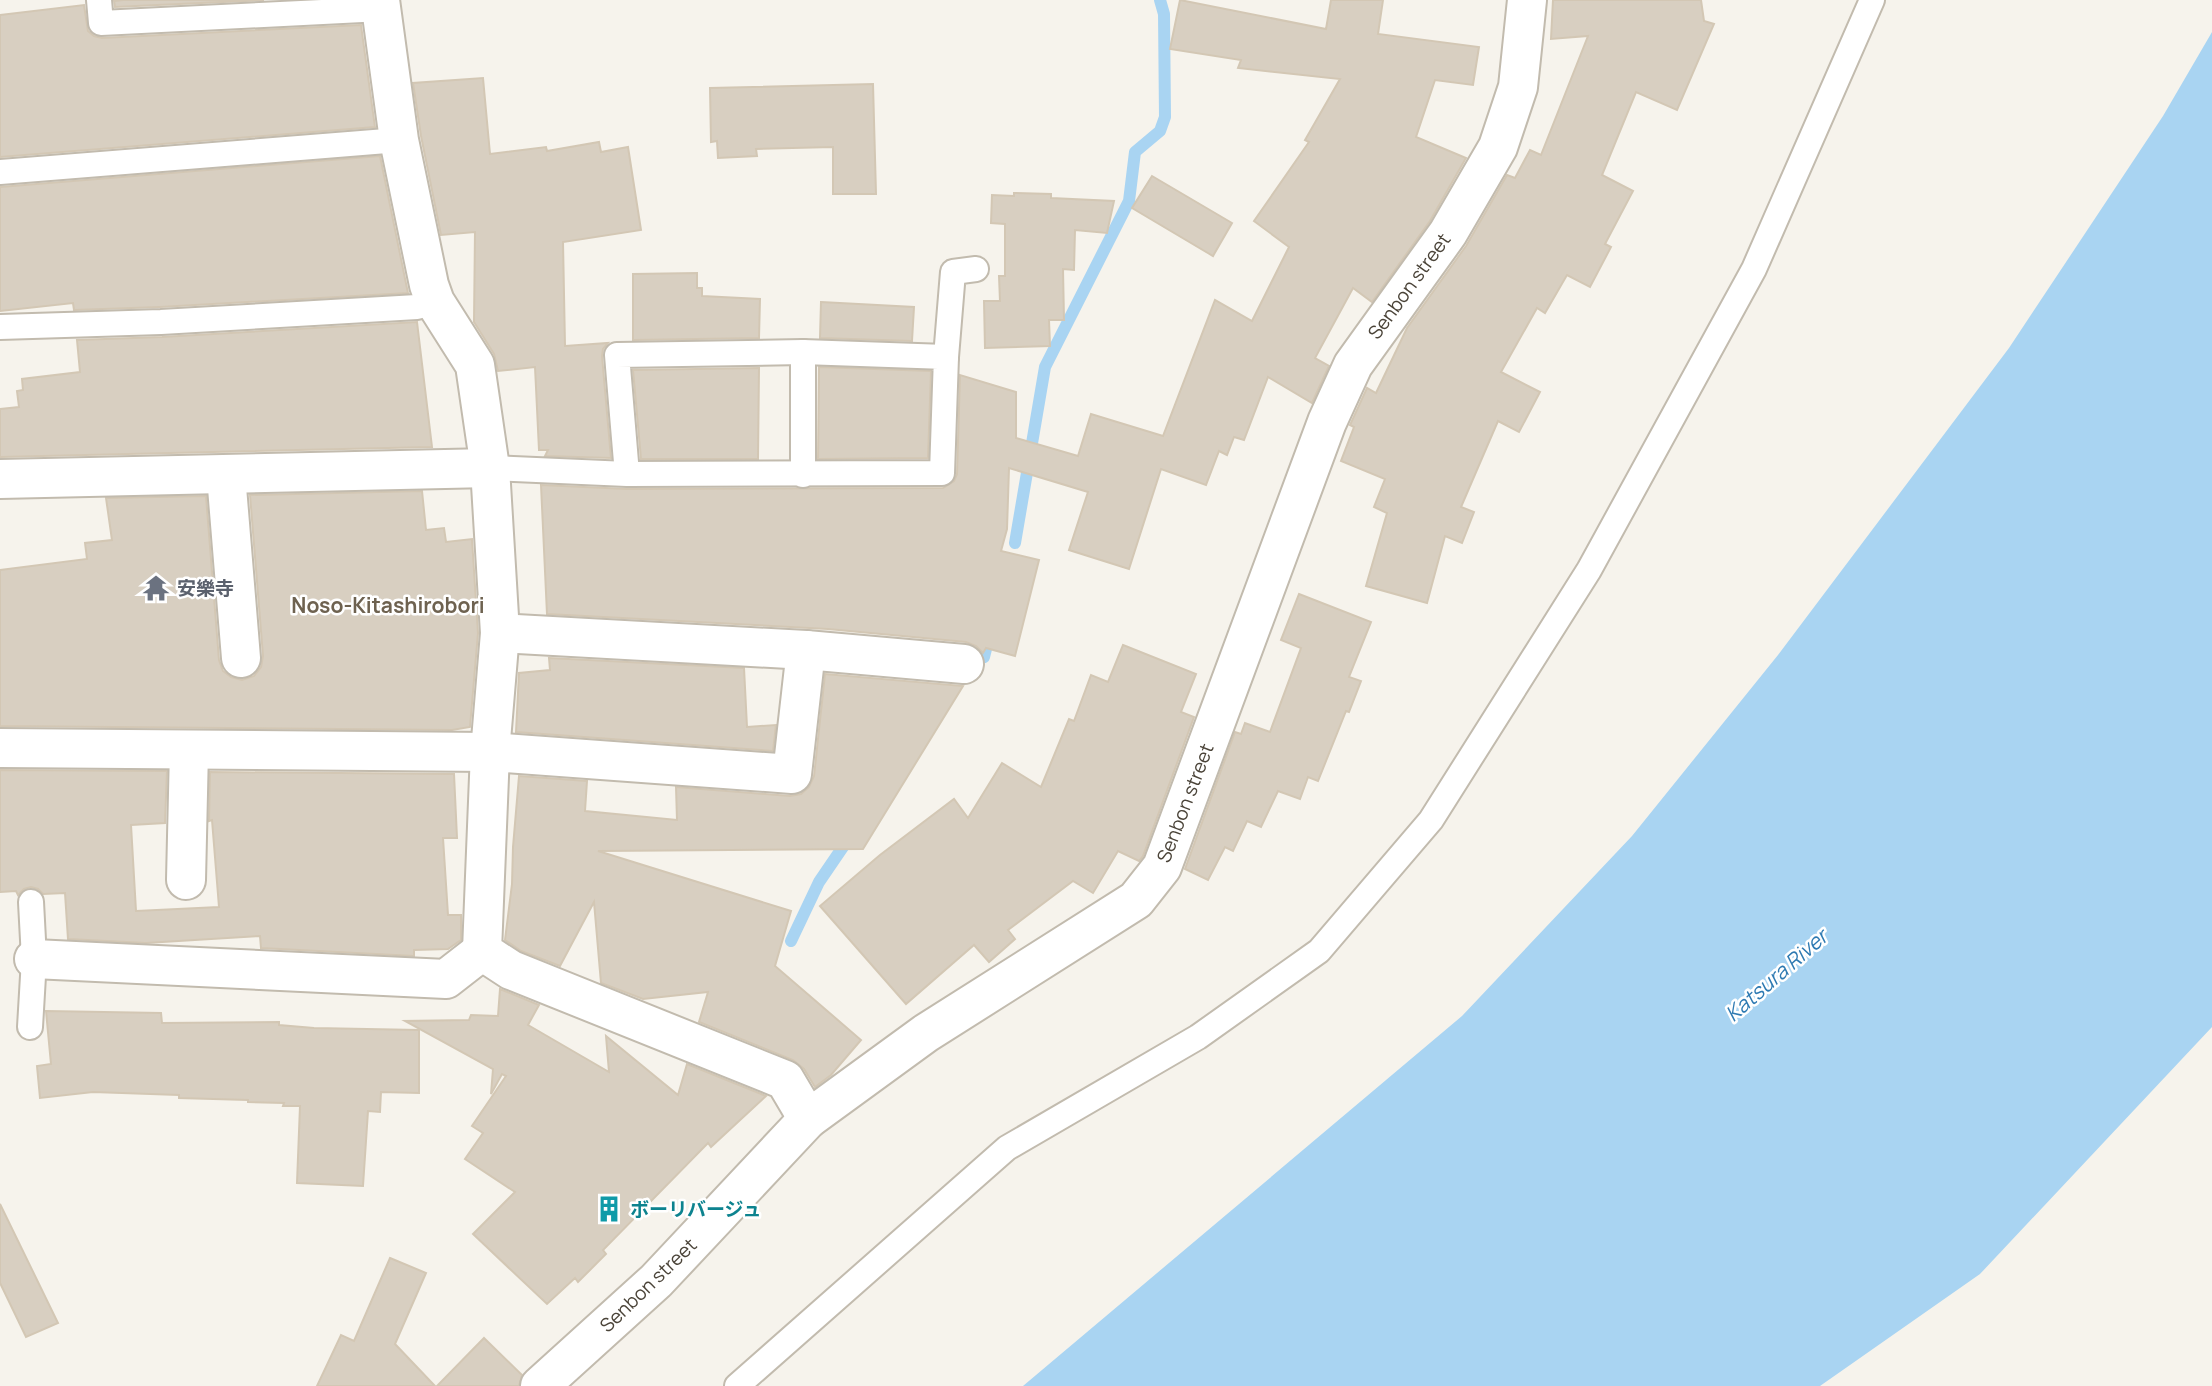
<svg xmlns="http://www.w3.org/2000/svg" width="2212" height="1386" font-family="Manrope,'Noto Sans JP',sans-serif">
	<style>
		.water { fill: #a9d4f2 }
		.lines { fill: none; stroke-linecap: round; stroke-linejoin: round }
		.stream { stroke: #a9d4f2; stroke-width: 12 }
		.building { fill: #d8cfc1; stroke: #d3c7b4; stroke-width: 2 }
		.service-casing { stroke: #c2bbae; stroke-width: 28 }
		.minor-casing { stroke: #c2bbae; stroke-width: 42 }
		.service { stroke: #fff; stroke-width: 24 }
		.minor { stroke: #fff; stroke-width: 38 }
		.labels { text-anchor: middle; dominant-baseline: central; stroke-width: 5; stroke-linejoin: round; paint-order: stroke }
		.street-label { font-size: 19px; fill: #4b4439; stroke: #fff }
		.worship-label { font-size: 19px; font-weight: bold; fill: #5b616d; stroke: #fff; text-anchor: start }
		.culture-label { font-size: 19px; font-weight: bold; fill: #0d838f; stroke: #fff; text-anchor: start }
		.neighbourhood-label { font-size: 21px; font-weight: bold; fill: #6e6250; stroke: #fff }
		.water-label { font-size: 21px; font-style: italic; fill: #2e7ab2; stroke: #fff }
	</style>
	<rect width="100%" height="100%" fill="#f6f3ec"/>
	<polygon class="water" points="2212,32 2212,1027 1980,1274 1820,1386 1023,1386 1462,1016 1632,836 1778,655 2009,348 2163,116"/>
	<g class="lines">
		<g class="stream">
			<polyline points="1015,543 1045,367 1129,201 1135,152 1160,131 1165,117 1164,14 1160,0"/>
			<polyline points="984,657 990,633"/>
			<polyline points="791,941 819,882 849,838"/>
		</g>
	</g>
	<g class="building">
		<polygon points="123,0 264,0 115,7 114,1"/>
		<polygon points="1180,0 1326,29 1331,0 1383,0 1378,34 1479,47 1473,85 1435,80 1416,137 1466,158 1430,221 1372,302 1353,288 1315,358 1329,366 1312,403 1268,377 1244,440 1234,437 1227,455 1219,451 1206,485 1161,469 1129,569 1069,550 1088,492 1009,468 1007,529 1001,551 1039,560 1015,656 986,648 983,653 976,646 966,642 828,629 547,614 541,485 627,489 943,488 954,481 957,474 960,375 1016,392 1016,438 1078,456 1091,414 1163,436 1215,300 1252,321 1289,247 1254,221 1309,142 1305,140 1340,79 1238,68 1241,60 1170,49"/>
		<polygon points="1553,0 1701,0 1704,21 1714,24 1677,110 1636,92 1602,175 1633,191 1605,244 1611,247 1590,287 1567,275 1545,313 1537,308 1501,372 1540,392 1519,432 1498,421 1461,507 1474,512 1462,543 1445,536 1427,603 1366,586 1387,513 1374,507 1385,479 1341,461 1354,427 1350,425 1367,388 1376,393 1407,328 1466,246 1507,175 1515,178 1530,150 1541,155 1588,36 1551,39"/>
		<polygon points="84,5 88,31 94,36 102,38 361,25 375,127 0,157 0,15"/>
		<polygon points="483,78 490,154 546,147 547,151 599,142 601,152 628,147 641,230 563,242 565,346 608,343 603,349 602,356 611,458 545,456 548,450 539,450 535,367 498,371 494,354 474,322 475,232 441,235 421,136 413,83"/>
		<polygon points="873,84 876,194 833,194 833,147 756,149 757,156 718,158 717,141 711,142 710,88"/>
		<polygon points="380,156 408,293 160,307 74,310 73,303 0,311 0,187"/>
		<polygon points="1152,176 1232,223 1213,256 1132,208"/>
		<polygon points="1014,193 1051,194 1051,198 1114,201 1107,233 1075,230 1074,270 1063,269 1064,320 1049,320 1050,346 985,348 984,301 1000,301 999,276 1005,276 1005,224 991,223 992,195 1014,196"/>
		<polygon points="697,273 697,288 702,288 702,296 760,299 759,338 633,340 633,274"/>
		<polygon points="821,302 914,307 912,341 820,338"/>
		<polygon points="417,322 432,447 0,457 0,409 19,407 17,391 23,390 22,379 80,372 77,340 162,337"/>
		<polygon points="819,367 931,371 928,458 818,459"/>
		<polygon points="759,368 758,459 641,459 633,370"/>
		<polygon points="422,491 426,530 444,528 446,542 472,539 478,633 470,727 452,730 0,726 0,570 87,559 85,543 112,540 106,498 206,496 219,660 223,671 231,677 242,680 254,676 261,667 263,656 250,495"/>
		<polygon points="1299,594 1371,622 1349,677 1361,681 1349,712 1346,711 1318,781 1308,777 1300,799 1278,791 1261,827 1247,821 1233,851 1225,847 1208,880 1185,869 1235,732 1241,734 1245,723 1270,732 1301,648 1281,640"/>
		<polygon points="1123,645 1196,674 1181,712 1194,717 1143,856 1139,861 1118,851 1093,893 1073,881 1008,930 1015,939 989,962 974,945 906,1004 820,906 880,855 954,799 968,818 1002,763 1041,787 1069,719 1074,721 1091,675 1108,682"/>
		<polygon points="549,658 744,668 747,727 776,725 773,751 516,732 519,673 550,670"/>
		<polygon points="825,674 963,686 863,849 598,851 791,911 775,966 861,1040 831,1075 815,1087 804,1069 793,1060 699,1022 708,992 643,999 601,983 594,902 560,966 521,951 505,940 512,884 513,847 519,776 587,781 585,811 677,820 676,787 790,796 801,794 809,787 814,776"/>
		<polygon points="0,770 167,771 165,823 131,825 136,911 219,907 212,820 209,821 210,772 454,774 457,838 443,838 448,915 461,915 461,940 448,949 414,950 414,956 261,948 260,936 146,943 68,939 65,893 43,894 38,889 31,887 24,889 18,895 16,891 0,892"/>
		<polygon points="500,989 539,1005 528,1025 609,1072 606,1036 678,1095 687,1064 766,1096 711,1147 708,1143 603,1250 606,1254 578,1282 575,1278 547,1304 473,1234 515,1192 465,1159 483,1133 472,1126 506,1076 502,1074 491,1094 493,1069 405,1021 469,1020 471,1015 498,1016"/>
		<polygon points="46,1011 161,1013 162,1023 279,1022 279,1025 314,1028 419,1030 419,1093 381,1092 380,1112 368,1111 363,1186 297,1183 300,1106 283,1106 284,1103 248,1102 248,1100 179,1098 179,1095 93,1092 40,1098 37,1066 51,1064"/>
		<polygon points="0,1204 58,1323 26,1337 0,1283"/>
		<polygon points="390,1258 426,1273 395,1344 435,1386 317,1386 341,1335 354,1341"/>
		<polygon points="484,1338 522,1375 519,1386 437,1386"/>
	</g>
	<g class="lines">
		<g class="service-casing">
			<g id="service">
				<polyline points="99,0 101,23 382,9"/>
				<polyline points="0,172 399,140"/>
				<polyline points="0,327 161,322 417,307 435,302"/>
				<polyline points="946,357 953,272 976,269"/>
				<polyline points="490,468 627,474 942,473 946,357 803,352 617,355 627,474"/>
				<polyline points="803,475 803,352"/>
				<polyline points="30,1027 34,959 31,902"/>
				<polyline points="737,1386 1007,1148 1198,1037 1319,951 1431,820 1589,570 1754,269 1872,0"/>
			</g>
		</g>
		<g class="minor-casing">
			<g id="minor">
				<polyline points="380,0 399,140 429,285 435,302 475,365 490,468 500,633 490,752 482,951 511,970 785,1080 808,1119"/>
				<polyline points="226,475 241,658"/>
				<polyline points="0,479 490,468"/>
				<polyline points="500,633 806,650 964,664"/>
				<polyline points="0,748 490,752 792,774 806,650"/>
				<polyline points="186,880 189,750"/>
				<polyline points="34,959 446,979 482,951"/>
				<polyline points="540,1386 656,1281 808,1119 926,1033 1136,900 1162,867 1327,422 1353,365 1448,233 1498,147 1518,87 1527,0"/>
			</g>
		</g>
		<use href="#service" class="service"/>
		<use href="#minor" class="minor"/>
	</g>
	<defs>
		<g id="temple-bare" transform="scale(2.1)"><path d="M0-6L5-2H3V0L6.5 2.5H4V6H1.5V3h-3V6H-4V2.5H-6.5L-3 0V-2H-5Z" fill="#6b7280" stroke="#fff" stroke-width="2.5" paint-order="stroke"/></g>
		<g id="building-bare" transform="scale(2.1)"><path d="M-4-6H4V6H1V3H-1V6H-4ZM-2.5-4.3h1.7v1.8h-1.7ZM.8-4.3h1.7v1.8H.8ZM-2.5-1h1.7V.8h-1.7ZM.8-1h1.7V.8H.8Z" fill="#0f9aa8" stroke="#fff" stroke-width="2.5" paint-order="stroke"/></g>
	</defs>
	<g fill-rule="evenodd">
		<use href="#temple-bare" x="156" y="588"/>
		<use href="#building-bare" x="609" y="1209"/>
	</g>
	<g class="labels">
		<g class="street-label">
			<text transform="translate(1409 286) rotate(-54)">Senbon street</text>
			<text transform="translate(1185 803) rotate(-69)">Senbon street</text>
			<text transform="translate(648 1285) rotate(-44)">Senbon street</text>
		</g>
		<g class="worship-label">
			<text x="177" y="588">安樂寺</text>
		</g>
		<g class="culture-label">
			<text x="630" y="1209">ボーリバージュ</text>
		</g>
		<g class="neighbourhood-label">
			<text x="388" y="605">Noso-Kitashirobori</text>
		</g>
		<g class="water-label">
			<text transform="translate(1776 975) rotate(-41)">Katsura River</text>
		</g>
	</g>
</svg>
